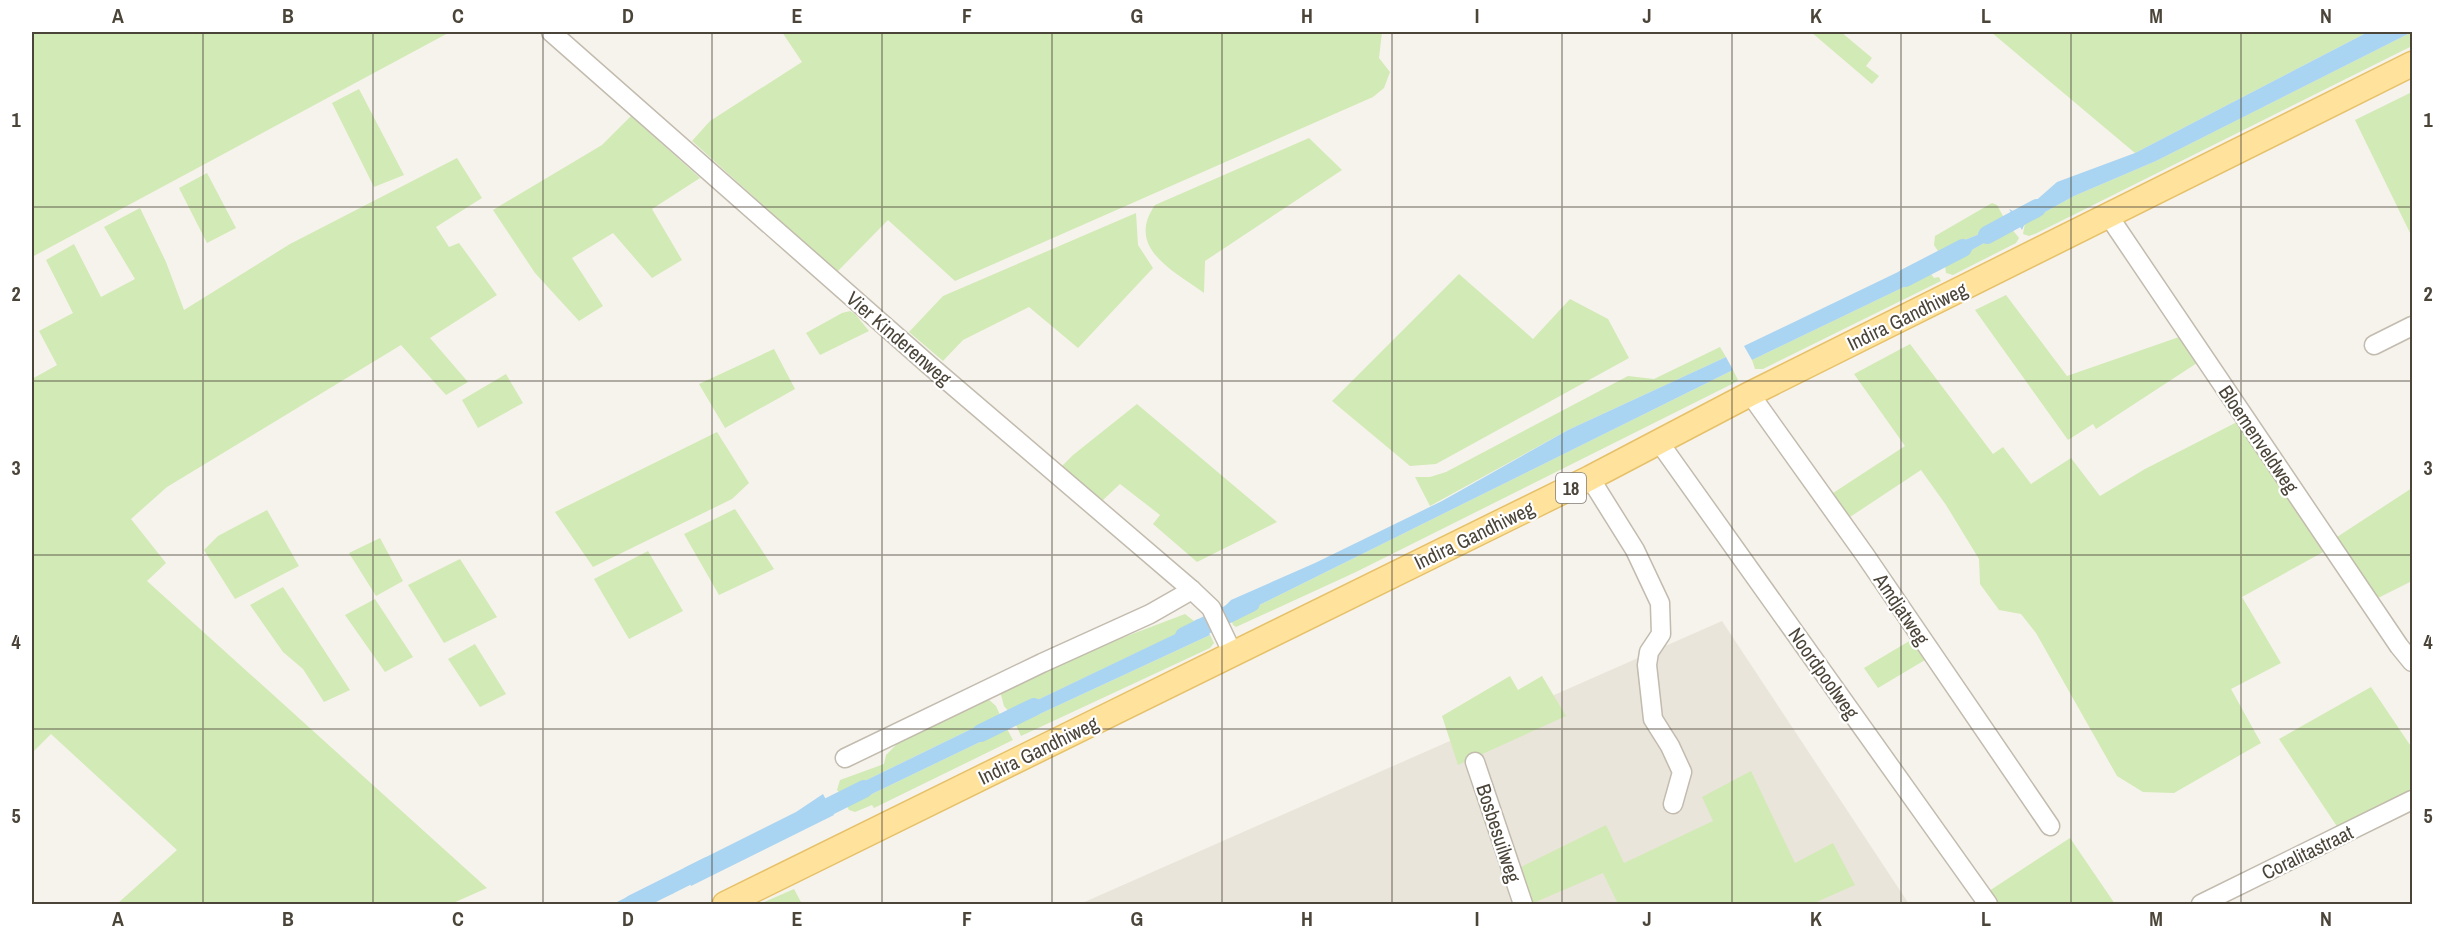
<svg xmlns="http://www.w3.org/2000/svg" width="2444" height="936" font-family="'Archivo Narrow',sans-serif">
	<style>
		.residential { fill: #eae5da }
		.green { fill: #d2eab5 }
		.water { fill: #a9d4f2 }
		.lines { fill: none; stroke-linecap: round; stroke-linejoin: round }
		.canal { stroke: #a9d4f2; stroke-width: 18 }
		.minor-casing { stroke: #c2bbae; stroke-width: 21 }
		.major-casing { stroke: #e6c16a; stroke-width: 27 }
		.minor { stroke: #fff; stroke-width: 18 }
		.major { stroke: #ffe39c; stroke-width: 24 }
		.grid { fill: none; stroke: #4b4439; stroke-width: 1.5; stroke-opacity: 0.55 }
		.labels { text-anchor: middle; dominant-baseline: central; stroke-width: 4.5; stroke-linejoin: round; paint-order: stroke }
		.shield { fill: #fff; stroke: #817c74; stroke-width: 1.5 }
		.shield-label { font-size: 18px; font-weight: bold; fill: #4b4439 }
		.street-label { font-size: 20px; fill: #4b4439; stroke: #fff }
		.neatline { fill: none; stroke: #4b4439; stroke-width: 2 }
		.grid-label { font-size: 20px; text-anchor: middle; font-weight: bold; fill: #4b4439 }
	</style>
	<rect width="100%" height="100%" fill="#f6f3ec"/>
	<polygon class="residential" points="1722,621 1909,904 1080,904"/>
	<g class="green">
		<polygon points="32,32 450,32 32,257"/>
		<polygon points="782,32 1382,32 1379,58 1390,72 1384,88 1373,97 955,281 888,220 837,272 692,141 710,121 802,62"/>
		<polygon points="1811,32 1841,32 1872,58 1866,66 1879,76 1872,84"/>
		<polygon points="1991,32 2368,32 2135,153"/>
		<polygon points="2412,32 2412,46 2037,233 2029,236 2023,234 2025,223 2074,196 2156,161"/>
		<polygon points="359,89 404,175 374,187 332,103"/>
		<polygon points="2412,92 2412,237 2355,120"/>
		<polygon points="631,116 700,178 652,209 682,260 652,278 613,233 572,258 603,306 579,321 535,273 493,210 602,145"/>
		<path d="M1309,138L1342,170L1205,261L1204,293C1174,271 1125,248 1155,205Z"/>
		<polygon points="457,158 482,198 436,227 449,247 459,243 497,295 430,338 468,382 446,395 401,345 167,487 131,519 166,563 147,581 487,888 451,904 117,904 177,850 51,734 32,753 32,379 57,365 39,331 73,313 46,260 74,244 101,297 135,279 104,227 140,208 166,262 184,310 290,244"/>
		<polygon points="207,173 236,228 207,243 179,188"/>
		<polygon points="1992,203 1997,205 2003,216 1977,235 1938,251 1934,245 1935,236"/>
		<polygon points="1136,213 1138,245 1153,268 1078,348 1029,307 963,340 943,361 909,332 943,296"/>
		<polygon points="2011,228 2019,238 2016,243 1953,275 1946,273 1945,265"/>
		<polygon points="1459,274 1533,339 1570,299 1608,319 1629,358 1436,464 1410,466 1332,401"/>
		<polygon points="1931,274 1934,278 1939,277 1941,281 1763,369 1755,369 1752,360"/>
		<polygon points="2006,295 2067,376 2179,337 2197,363 2096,429 2093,424 2068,440 1975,310"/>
		<polygon points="850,311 855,314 869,331 820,355 806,333 842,313"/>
		<polygon points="1910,344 1993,454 2003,447 2031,484 2071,458 2100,496 2145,469 2239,421 2325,551 2242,597 2281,663 2231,689 2261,743 2174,793 2143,792 2117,776 2036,633 2021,614 1999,610 1980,584 1979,559 1946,505 1921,470 1847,519 1830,495 1905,446 1854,374"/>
		<polygon points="1720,347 1726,357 1568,430 1430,506 1415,477 1430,477 1446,472 1628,376 1654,379"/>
		<polygon points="774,349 795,389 725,428 699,384"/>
		<polygon points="1733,370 1738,380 1736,382 1356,572 1236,627 1233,625 1231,619"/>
		<polygon points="506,374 523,403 478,428 462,400"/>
		<polygon points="1137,404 1277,522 1197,562 1153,524 1160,515 1120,484 1102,501 1062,466 1073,455"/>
		<polygon points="717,432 749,483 732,499 593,567 555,512"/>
		<polygon points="2412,488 2412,581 2376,599 2334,539"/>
		<polygon points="735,509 774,569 719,595 684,534"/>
		<polygon points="267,510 299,566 235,599 204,550 218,536"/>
		<polygon points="380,538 403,581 376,596 349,553"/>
		<polygon points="648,551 683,611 629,639 594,579"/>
		<polygon points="460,559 497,617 444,643 408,585"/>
		<polygon points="283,587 350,690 324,702 303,669 283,652 250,605"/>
		<polygon points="375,599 413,657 385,672 345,615"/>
		<polygon points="1185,614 1194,621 1193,626 1010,713 1004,706 1000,691 1034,673 1062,665 1090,650"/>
		<polygon points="1210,635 1214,643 1210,648 1021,736 1016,725"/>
		<polygon points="1916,637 1930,657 1878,688 1864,668"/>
		<polygon points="475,644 506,694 480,707 448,659"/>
		<polygon points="1510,676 1518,690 1542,676 1566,716 1458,765 1442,716"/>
		<polygon points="2371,687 2412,748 2412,795 2340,831 2279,739"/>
		<polygon points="987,698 996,706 1000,715 840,793 837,790 840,780 884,764 886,755 902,739"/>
		<polygon points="1007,729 1013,740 874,808 872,805 855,812 849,810 847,806"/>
		<polygon points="1751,771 1795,863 1833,843 1855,885 1812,904 1618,904 1603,873 1531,904 1519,868 1606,825 1624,863 1713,821 1702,797"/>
		<polygon points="2070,838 2115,904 1999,904 1989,891"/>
		<polygon points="794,889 802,904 760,904"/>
	</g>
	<g class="water">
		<polygon points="2368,32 2412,32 2156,161 2074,196 2025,223 2022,230 2009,209 2017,213 2031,205 2057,182 2135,153"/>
		<polygon points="2003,216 2011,228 1945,265 1938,251 1977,235"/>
		<polygon points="1923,260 1931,274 1752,360 1744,346"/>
		<polygon points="1726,357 1733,370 1231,619 1225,606 1231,600 1315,563 1442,501 1568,430"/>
		<polygon points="1198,619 1202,620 1210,635 1016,725 1010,713 1192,626 1194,621"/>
		<polygon points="1000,715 1007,729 847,806 840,793"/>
		<polygon points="823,794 834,815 691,886 684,868 796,812"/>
		<polygon points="667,877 674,893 648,904 613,904"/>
	</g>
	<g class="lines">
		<g class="canal">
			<polyline points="1987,235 2037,208"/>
			<polyline points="1905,278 1963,248"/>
			<polyline points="1184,636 1251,603"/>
			<polyline points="981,733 1034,707"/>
			<polyline points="808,817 864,789"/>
			<polyline points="632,904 708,866"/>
		</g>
		<g class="minor-casing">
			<g id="minor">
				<polyline points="551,32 929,365 1192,590 1211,608 1233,654"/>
				<polyline points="2108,215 2399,646 2412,662"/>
				<polyline points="2374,345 2412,326"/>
				<polyline points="1750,394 1865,555 2050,826"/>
				<polyline points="1659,442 1988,904"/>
				<polyline points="1590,478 1635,550 1660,603 1661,634 1649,652 1647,665 1653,719 1670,746 1682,772 1673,804"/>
				<polyline points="845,758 1042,663 1150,614 1192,590"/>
				<polyline points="1475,762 1523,904"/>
				<polyline points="2201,904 2412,800"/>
			</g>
		</g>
		<g class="major-casing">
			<polyline id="major" points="725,904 1590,478 1750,394 2412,64"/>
		</g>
		<use href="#minor" class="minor"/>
		<use href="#major" class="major"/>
	</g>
	<path class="grid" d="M203,32V904M373,32V904M543,32V904M712,32V904M882,32V904M1052,32V904M1222,32V904M1392,32V904M1562,32V904M1732,32V904M1901,32V904M2071,32V904M2241,32V904M32,207H2412M32,381H2412M32,555H2412M32,729H2412"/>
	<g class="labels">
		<rect class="shield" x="1556" y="473" width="30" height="30" rx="4.5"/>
		<g class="shield-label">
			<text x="1571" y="488">18</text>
		</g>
		<g class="street-label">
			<text transform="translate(1907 316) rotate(-26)">Indira Gandhiweg</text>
			<text transform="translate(899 338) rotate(41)">Vier Kinderenweg</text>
			<text transform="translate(2259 439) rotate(56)">Bloemenveldweg</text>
			<text transform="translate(1474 535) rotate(-26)">Indira Gandhiweg</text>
			<text transform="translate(1902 609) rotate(56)">Amdjatweg</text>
			<text transform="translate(1824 673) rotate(55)">Noordpoolweg</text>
			<text transform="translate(1038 750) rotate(-26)">Indira Gandhiweg</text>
			<text transform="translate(1499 833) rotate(72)">Bosbesuilweg</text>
			<text transform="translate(2307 852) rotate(-26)">Coralitastraat</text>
		</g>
	</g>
	<rect width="2444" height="936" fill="none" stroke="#ffffff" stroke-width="66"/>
	<rect x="33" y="33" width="2378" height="870" class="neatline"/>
	<g class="grid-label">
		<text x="118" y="23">A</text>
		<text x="288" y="23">B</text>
		<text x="458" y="23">C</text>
		<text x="628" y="23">D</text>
		<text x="797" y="23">E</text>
		<text x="967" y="23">F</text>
		<text x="1137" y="23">G</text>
		<text x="1307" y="23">H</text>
		<text x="1477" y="23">I</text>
		<text x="1647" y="23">J</text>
		<text x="1816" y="23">K</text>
		<text x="1986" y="23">L</text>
		<text x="2156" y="23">M</text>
		<text x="2326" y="23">N</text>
		<text x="16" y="127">1</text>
		<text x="2428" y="127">1</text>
		<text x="16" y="301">2</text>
		<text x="2428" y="301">2</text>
		<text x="16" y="475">3</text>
		<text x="2428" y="475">3</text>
		<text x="16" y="649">4</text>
		<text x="2428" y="649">4</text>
		<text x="16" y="823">5</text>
		<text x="2428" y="823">5</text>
		<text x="118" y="926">A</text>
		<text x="288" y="926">B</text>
		<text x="458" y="926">C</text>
		<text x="628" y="926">D</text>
		<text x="797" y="926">E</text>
		<text x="967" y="926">F</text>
		<text x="1137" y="926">G</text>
		<text x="1307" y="926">H</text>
		<text x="1477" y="926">I</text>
		<text x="1647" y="926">J</text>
		<text x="1816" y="926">K</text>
		<text x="1986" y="926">L</text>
		<text x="2156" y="926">M</text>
		<text x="2326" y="926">N</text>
	</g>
</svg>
